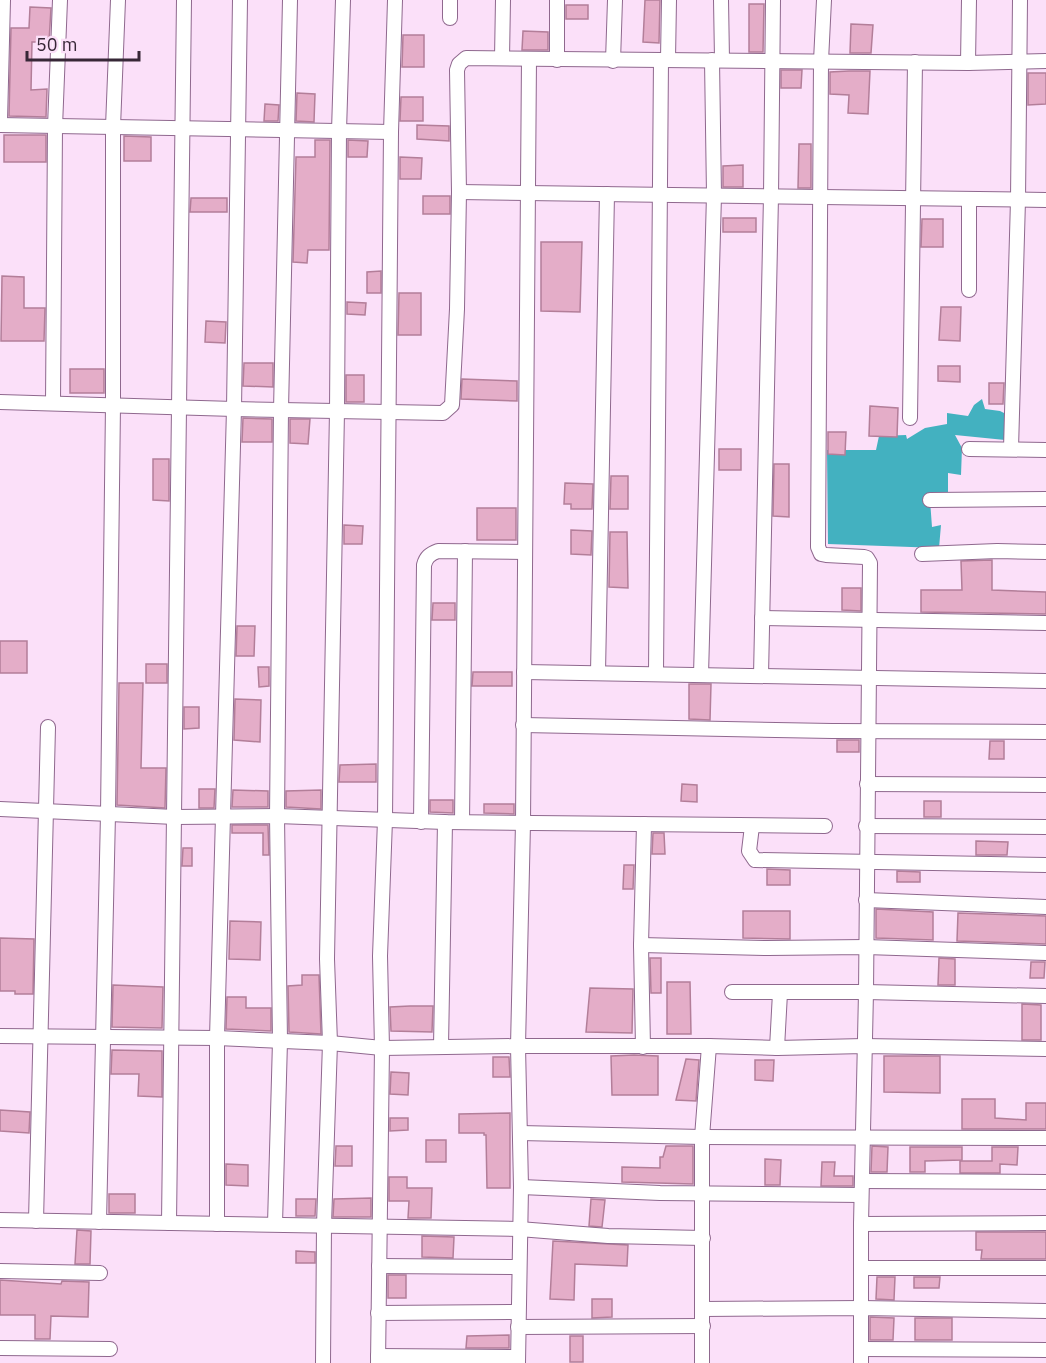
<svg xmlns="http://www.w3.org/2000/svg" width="1046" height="1363" font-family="'IBM Plex Sans',sans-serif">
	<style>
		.water { fill: #43b1c0 }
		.building { fill: #e4adc8; stroke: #b37e99; stroke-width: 1.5 }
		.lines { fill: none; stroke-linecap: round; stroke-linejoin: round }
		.street-casing { stroke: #8f688e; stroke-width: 16 }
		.street { stroke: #fff; stroke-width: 14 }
	</style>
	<rect width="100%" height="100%" fill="#fbe0f9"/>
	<polygon class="water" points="982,399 985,409 1000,411 1008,415 1005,440 955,435 962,448 961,475 948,473 948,495 930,500 932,527 941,525 939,548 828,544 827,450 876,450 879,436 906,435 907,439 925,428 947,424 947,413 968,416 974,405"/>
	<g class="building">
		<polygon points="645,0 660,0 659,43 643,42"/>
		<polygon points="749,4 764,4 763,52 749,52"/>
		<rect x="566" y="5" width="22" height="14"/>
		<polygon points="30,7 51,8 49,42 32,42 31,90 47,89 46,117 9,116 11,28 29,28"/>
		<polygon points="851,24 873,25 871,53 850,53"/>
		<polygon points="523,31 548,32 548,50 522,50"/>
		<polygon points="403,35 424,35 424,67 402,67"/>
		<polygon points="781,70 802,70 801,88 781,88"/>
		<polygon points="849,71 870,71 868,114 848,113 849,95 830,94 830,72"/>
		<polygon points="1028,73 1046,73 1046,104 1028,105"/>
		<polygon points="297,93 315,94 314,122 296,121"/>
		<polygon points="401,97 423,97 423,121 400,121"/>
		<polygon points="265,104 279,105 278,121 264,121"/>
		<polygon points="417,125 449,126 449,141 417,139"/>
		<rect x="4" y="135" width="42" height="27"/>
		<polygon points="124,136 151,137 151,161 124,161"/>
		<polygon points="315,140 330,140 329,250 308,250 307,263 293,262 296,157 315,157"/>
		<polygon points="348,140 368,141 367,157 348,157"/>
		<polygon points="799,144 811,144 811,188 798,188"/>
		<polygon points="400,157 422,158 421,179 400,179"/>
		<polygon points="743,165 743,187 723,187 723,166"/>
		<rect x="423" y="196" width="27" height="18"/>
		<polygon points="191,198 227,198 227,212 190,212"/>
		<rect x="723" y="218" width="33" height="14"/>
		<polygon points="922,219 943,219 943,247 921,247"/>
		<polygon points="541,242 582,242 580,312 541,311"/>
		<polygon points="381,271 381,293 367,293 367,272"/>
		<polygon points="2,276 24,277 24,308 45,308 44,341 1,341"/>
		<polygon points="399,293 421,293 421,335 398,335"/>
		<polygon points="347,302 366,303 365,315 347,314"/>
		<polygon points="941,307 961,307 960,341 939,340"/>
		<polygon points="206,321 226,322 225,343 205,342"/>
		<polygon points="244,363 273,363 273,387 243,386"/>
		<polygon points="938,366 960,366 960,382 938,381"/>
		<rect x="70" y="369" width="34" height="24"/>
		<rect x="346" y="375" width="18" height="27"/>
		<polygon points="462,379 517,381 517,401 461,399"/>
		<polygon points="989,383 1004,383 1003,404 989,404"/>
		<polygon points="870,406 898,408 897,437 869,436"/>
		<polygon points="243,418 272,419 272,442 242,442"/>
		<polygon points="290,419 310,419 308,444 290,443"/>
		<polygon points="828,432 846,432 845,455 828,454"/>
		<rect x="719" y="449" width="22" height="21"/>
		<polygon points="153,459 169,459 169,501 153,500"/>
		<polygon points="774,464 789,464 789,517 773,516"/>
		<polygon points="611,476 628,476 628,509 610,509"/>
		<polygon points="565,483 593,484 592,509 571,509 571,504 564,504"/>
		<rect x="477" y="508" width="39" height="32"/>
		<polygon points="344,525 363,526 362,544 344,544"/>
		<polygon points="571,530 592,531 591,555 571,554"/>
		<polygon points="610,532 627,532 628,588 609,587"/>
		<polygon points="992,560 992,590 1046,592 1046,614 921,612 921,590 962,590 961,561"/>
		<polygon points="842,588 861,588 861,611 842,610"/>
		<polygon points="433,603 455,603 455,620 432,620"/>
		<polygon points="237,626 255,626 254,656 236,656"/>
		<rect x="0" y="641" width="27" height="32"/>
		<rect x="146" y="664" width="21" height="19"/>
		<polygon points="258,667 269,667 269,686 259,687"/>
		<polygon points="473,672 512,672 512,686 472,686"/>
		<polygon points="119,683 143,683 141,768 166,768 165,808 117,805"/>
		<polygon points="689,684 711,684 710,720 689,719"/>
		<polygon points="235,699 261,700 260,742 234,740"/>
		<polygon points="184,707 199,707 199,728 184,729"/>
		<rect x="837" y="740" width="22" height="12"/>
		<polygon points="990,741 1004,741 1004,759 989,759"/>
		<polygon points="376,764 376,782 339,782 340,765"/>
		<polygon points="682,784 697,785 697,802 681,801"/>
		<polygon points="199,789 215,789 214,808 199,808"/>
		<polygon points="233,790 268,791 268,807 232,807"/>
		<polygon points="321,790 321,809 286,807 286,791"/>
		<polygon points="430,800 453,800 453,813 430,812"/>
		<rect x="924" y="801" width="17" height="16"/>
		<polygon points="484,804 514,804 514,814 484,813"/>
		<polygon points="232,825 268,825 269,855 263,855 263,833 232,833"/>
		<polygon points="653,833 664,833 665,854 652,854"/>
		<polygon points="976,841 1008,842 1007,855 976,855"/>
		<polygon points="183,848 192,848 192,866 182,866"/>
		<polygon points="624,865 634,865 633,889 623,889"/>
		<polygon points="767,869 790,870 790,885 767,885"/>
		<polygon points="897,871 920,872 920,882 897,882"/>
		<polygon points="876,909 933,912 933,940 876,938"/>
		<polygon points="743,911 790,911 790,939 743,938"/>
		<polygon points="958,913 1046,916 1046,944 957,941"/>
		<polygon points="230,921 261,922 260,960 229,959"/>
		<polygon points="0,938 34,939 33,994 15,994 15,991 0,991"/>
		<polygon points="650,958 661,958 661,993 651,993"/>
		<polygon points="939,958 955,959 955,985 938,985"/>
		<polygon points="1031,962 1045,962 1044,978 1030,978"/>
		<polygon points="302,975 319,975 321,1034 289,1032 288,986 302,985"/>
		<polygon points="667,982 690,982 691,1034 667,1034"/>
		<polygon points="113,985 163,987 162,1028 112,1027"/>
		<polygon points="590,988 633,989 632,1033 586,1032"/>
		<polygon points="227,997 246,997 246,1008 271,1008 271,1031 226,1029"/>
		<polygon points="1022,1004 1041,1005 1041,1040 1022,1040"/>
		<polygon points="410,1006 433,1006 432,1032 391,1031 390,1007"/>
		<polygon points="112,1050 162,1051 162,1097 138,1096 139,1074 111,1074"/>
		<polygon points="634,1055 658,1056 658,1095 612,1095 611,1056"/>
		<polygon points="884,1056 940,1056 940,1093 884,1092"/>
		<polygon points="493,1057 509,1057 510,1077 493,1077"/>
		<polygon points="686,1059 699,1060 696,1101 676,1100"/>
		<polygon points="755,1060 774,1060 773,1081 755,1080"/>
		<polygon points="391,1072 409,1073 408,1095 390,1094"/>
		<polygon points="962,1099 995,1099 995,1118 1026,1120 1026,1103 1046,1103 1046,1129 962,1129"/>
		<polygon points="0,1110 30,1112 29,1133 0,1131"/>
		<polygon points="510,1113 510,1188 487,1188 486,1135 484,1135 484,1133 459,1133 459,1114"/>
		<polygon points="390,1118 408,1118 408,1130 390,1131"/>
		<rect x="426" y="1140" width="20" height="22"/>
		<polygon points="336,1146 352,1146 352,1166 335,1166"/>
		<polygon points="666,1146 693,1146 693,1184 622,1182 622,1167 660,1168 660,1157 663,1157"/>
		<polygon points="872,1146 888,1147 887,1172 871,1172"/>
		<polygon points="910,1147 962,1147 962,1160 925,1161 925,1172 910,1172"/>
		<polygon points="992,1147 1018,1147 1017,1165 1000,1164 1000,1173 960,1173 960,1161 992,1161"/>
		<polygon points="765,1159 781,1160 780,1185 765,1185"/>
		<polygon points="822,1162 835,1162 834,1176 853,1176 853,1186 821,1186"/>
		<polygon points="226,1164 248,1165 248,1186 226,1185"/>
		<polygon points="389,1177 407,1177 407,1188 432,1188 431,1218 408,1218 409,1201 389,1201"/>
		<rect x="109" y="1194" width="26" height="19"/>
		<polygon points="371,1198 371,1217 333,1217 334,1199"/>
		<polygon points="296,1199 316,1199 315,1216 296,1216"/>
		<polygon points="591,1199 605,1200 602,1227 589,1226"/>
		<polygon points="77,1230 91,1231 90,1264 75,1264"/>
		<polygon points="976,1232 1046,1232 1046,1259 981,1259 982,1250 976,1250"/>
		<polygon points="422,1236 454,1237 453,1258 422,1257"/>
		<polygon points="553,1241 628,1245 627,1266 575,1264 574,1300 550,1299"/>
		<polygon points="296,1251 315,1252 315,1263 296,1263"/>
		<rect x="388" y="1275" width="18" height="23"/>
		<polygon points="877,1277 895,1277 894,1300 876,1299"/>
		<polygon points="914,1277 940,1277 939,1288 914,1288"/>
		<polygon points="0,1280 61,1284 62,1281 89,1282 88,1317 51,1316 50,1339 35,1339 35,1315 0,1315"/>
		<polygon points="592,1299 612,1299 612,1317 592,1318"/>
		<polygon points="870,1317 894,1318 893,1340 870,1340"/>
		<rect x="915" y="1318" width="37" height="22"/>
		<polygon points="509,1335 509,1348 466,1348 467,1336"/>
		<rect x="570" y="1336" width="13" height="26"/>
	</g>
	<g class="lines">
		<g class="street-casing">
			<g id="street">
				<polyline points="721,0 722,59"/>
				<polyline points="824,0 821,61 818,547 821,554 826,555 864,557 867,558 870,563 866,992 861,1224 861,1363"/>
				<polyline points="450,18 450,0"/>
				<polyline points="502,58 503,0"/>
				<polyline points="668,59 669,0"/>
				<polyline points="557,60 557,0"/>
				<polyline points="613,61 615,0"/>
				<polyline points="968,63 969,0"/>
				<polyline points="0,121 3,0"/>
				<polyline points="0,125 391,132"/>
				<polyline points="459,192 1046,200"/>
				<polyline points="969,199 969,290"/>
				<polyline points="0,402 234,409 443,413 452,405 457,309 459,192 457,70 459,64 466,58 968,63 1046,61"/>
				<polyline points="53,403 55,127 60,0"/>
				<polyline points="910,418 915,62"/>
				<polyline points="969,449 1046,450"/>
				<polyline points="1011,449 1018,200 1020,0"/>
				<polyline points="930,500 1046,499"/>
				<polyline points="922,554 997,551 1046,552"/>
				<polyline points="762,618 1046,623"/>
				<polyline points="524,672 1046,681"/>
				<polyline points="598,673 607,194"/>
				<polyline points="656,673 661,60"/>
				<polyline points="701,675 714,195 712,60"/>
				<polyline points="761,676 771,196 773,0"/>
				<polyline points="523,725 832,731 1046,732"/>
				<polyline points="867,784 1046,785"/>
				<polyline points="0,809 175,817 277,816 445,822 825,826"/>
				<path d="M421,822L424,565C426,557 430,554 438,551L525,552"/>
				<polyline points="462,822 465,551"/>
				<polyline points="752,826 749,851 755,860 1046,865"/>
				<polyline points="866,826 1046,827"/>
				<polyline points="866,900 1046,907"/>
				<polyline points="641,945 767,948 866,947 1046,953"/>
				<polyline points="732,992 866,992 1046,996"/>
				<polyline points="0,1036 217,1038 330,1043 382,1048 518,1046 709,1046 777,1048 864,1046 1046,1049"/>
				<polyline points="441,1046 445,822"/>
				<polyline points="643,1047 641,945 644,824"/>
				<polyline points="777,1048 780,993"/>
				<polyline points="520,1133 702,1137 1046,1138"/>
				<polyline points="862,1181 1046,1182"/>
				<polyline points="521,1187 660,1193 861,1195"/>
				<polyline points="0,1220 519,1229 608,1236 703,1238"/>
				<polyline points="36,1221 48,727"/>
				<polyline points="99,1222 108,814 113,405 113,127 118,0"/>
				<polyline points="169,1223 184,0"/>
				<polyline points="217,1224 217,1038 234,409 240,0"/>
				<polyline points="275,1224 280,1041 277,816 281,410 290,0"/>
				<polyline points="861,1224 1046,1223"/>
				<polyline points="379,1266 519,1267"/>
				<polyline points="861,1268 1046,1268"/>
				<polyline points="0,1271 100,1273"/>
				<polyline points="703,1309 861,1308 1046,1311"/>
				<polyline points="378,1313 518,1312"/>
				<polyline points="518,1327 703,1326"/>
				<polyline points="0,1348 110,1349"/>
				<polyline points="861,1349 1046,1350"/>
				<polyline points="378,1356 518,1357"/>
				<polyline points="323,1363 324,1225 330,1043 327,959 337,411 339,131 343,0"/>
				<polyline points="378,1363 382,1048 380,956 385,820 391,132 395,0"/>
				<polyline points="518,1363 521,1187 518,1046 523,823 529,59"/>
				<polyline points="702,1363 702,1137 709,1046"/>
			</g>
		</g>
		<use href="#street" class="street"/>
	</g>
	<path d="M27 51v9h112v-9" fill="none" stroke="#372737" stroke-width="3"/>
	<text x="36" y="51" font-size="18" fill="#372737" stroke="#fbe0f9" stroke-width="4.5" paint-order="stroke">50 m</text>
</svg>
